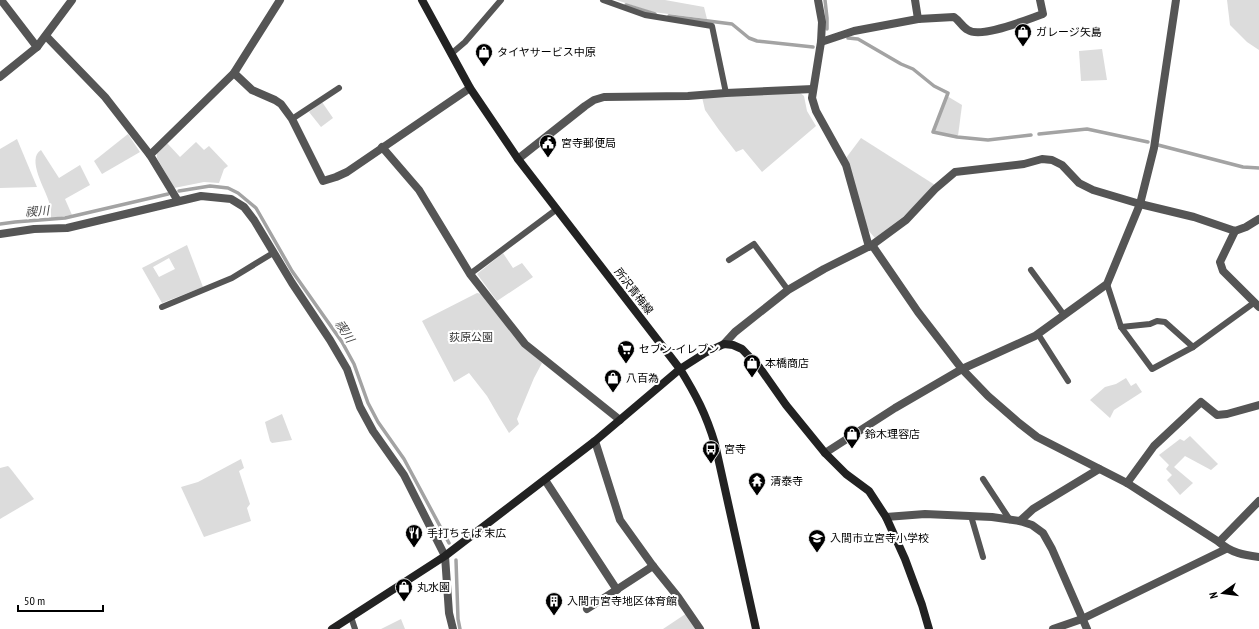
<svg xmlns="http://www.w3.org/2000/svg" width="1259" height="629" font-family="'PT Sans Narrow','Noto Sans JP',sans-serif">
	<style>
		.green { fill: #dcdcdc; fill-rule: evenodd }
		.lines { fill: none; stroke-linecap: round; stroke-linejoin: round }
		.stream { stroke: #a3a3a3; stroke-width: 3.5 }
		.lane { stroke: #555; stroke-width: 6 }
		.street { stroke: #555; stroke-width: 8 }
		.secondary { stroke: #222; stroke-width: 8 }
		.labels { text-anchor: middle; dominant-baseline: central; stroke-width: 4; stroke-linejoin: round; paint-order: stroke }
		.poi-label { font-size: 11px; fill: #000; stroke: #fff; text-anchor: start }
		.street-label { font-size: 11px; fill: #000; stroke: #fff }
		.park-label { font-size: 11px; fill: #333; stroke: #fff }
		.water-label { font-size: 12px; font-style: italic; fill: #444; stroke: #fff }
	</style>
	<rect width="100%" height="100%" fill="#fff"/>
	<g class="green">
		<polygon points="616,0 665,0 704,7 707,19 653,12"/>
		<polygon points="1227,0 1259,0 1259,50 1247,42 1230,25"/>
		<polygon points="1102,49 1107,80 1081,81 1079,51"/>
		<polygon points="799,92 804,96 807,111 816,126 762,172 743,149 736,152 719,130 705,110 702,97"/>
		<polygon points="947,96 962,105 958,136 932,131"/>
		<polygon points="322,102 333,118 321,127 309,112"/>
		<polygon points="128,134 140,152 102,174 94,161"/>
		<polygon points="861,138 935,185 903,217 875,238 868,230 846,158"/>
		<polygon points="17,139 37,187 0,188 0,149"/>
		<polygon points="196,142 204,150 209,146 228,166 224,169 219,183 204,182 174,188 157,158 157,153 167,143 180,157"/>
		<path d="M41,150L59,178L80,165L90,185L65,199L72,215L51,218C51,213 51,207 49,202C46,190 26,159 41,150Z"/>
		<path d="M187,245L203,287L162,303L142,268ZM169,258L175,269L159,277L153,267Z"/>
		<polygon points="503,253 513,268 522,263 533,277 497,301 477,274"/>
		<polygon points="477,293 482,294 523,346 542,363 534,378 517,419 519,424 509,433 498,415 487,396 469,373 454,382 422,321"/>
		<polygon points="1126,378 1131,386 1136,383 1142,392 1114,410 1110,418 1090,400 1105,387 1116,384"/>
		<polygon points="282,414 292,440 272,443 270,441 265,422"/>
		<polygon points="1190,436 1218,464 1211,470 1185,456 1174,467 1193,483 1180,495 1167,480 1172,475 1166,469 1169,465 1159,455 1180,439 1184,441"/>
		<polygon points="241,459 244,468 239,471 250,504 247,508 251,521 204,537 181,487 198,482"/>
		<polygon points="8,466 10,468 34,499 0,519 0,468"/>
		<polygon points="687,613 698,629 663,629"/>
		<polygon points="401,619 405,629 380,629 381,629"/>
	</g>
	<g class="lines">
		<g class="stream">
			<polyline points="825,0 827,18 827,29"/>
			<polyline points="626,5 655,14"/>
			<polyline points="669,16 732,24 749,38 757,41 813,47"/>
			<polyline points="848,38 858,39 901,64 913,69 934,86 948,93 933,132 957,137 988,140 1031,135"/>
			<polyline points="1039,134 1087,129 1148,142"/>
			<polyline points="1158,145 1243,167 1259,168"/>
			<polyline points="179,191 210,186 228,188 238,193 256,208 292,271 342,342 354,364 368,403 378,422 404,459 449,543"/>
			<polyline points="0,224 15,222 65,218 168,194"/>
			<polyline points="456,560 458,619 460,629"/>
		</g>
		<g class="lane">
			<polyline points="603,0 645,15 712,26 726,93"/>
			<polyline points="451,54 465,42 501,0"/>
			<polyline points="292,119 339,88"/>
			<polyline points="729,260 754,244 788,290"/>
			<polyline points="1031,270 1064,315"/>
			<polyline points="470,274 557,209"/>
			<polyline points="1107,284 1121,327 1152,369 1193,347 1255,302"/>
			<polyline points="162,307 232,278 273,253"/>
			<polyline points="1121,327 1150,324 1157,321 1165,322 1193,347"/>
			<polyline points="1038,334 1068,381"/>
			<polyline points="983,479 1010,520"/>
			<polyline points="971,516 983,557"/>
			<polyline points="351,617 355,629"/>
		</g>
		<g class="street">
			<polyline points="1,0 37,47"/>
			<polyline points="818,0 822,22 821,42 812,98 816,111 846,165 869,247"/>
			<polyline points="915,0 918,19"/>
			<polyline points="46,36 105,97 150,155 178,201"/>
			<path d="M821,42L854,31L918,19L954,17C960,21 962,27 968,30C981,39 1028,19 1043,14L1040,0"/>
			<polyline points="234,73 252,90 275,100 281,104 292,119 323,181 336,177 347,172 470,88"/>
			<polyline points="0,77 37,47 72,0"/>
			<polyline points="382,147 419,190 470,274 525,344 620,420"/>
			<polyline points="150,155 234,73 280,0"/>
			<polyline points="518,159 585,106 594,100 604,97 688,96 726,93 813,89"/>
			<polyline points="1235,231 1220,262 1223,271 1259,307"/>
			<polyline points="0,234 34,229 67,228 201,196 231,199 244,207 254,220 292,283 330,340 347,369 360,407 373,431 404,475 445,556 449,613 453,629"/>
			<path d="M872,245L918,312L962,369L988,396L1019,423L1037,437L1127,483L1219,542C1231,553 1244,555 1259,557"/>
			<polyline points="724,344 735,332 788,290 824,269 872,245 906,220 935,189 955,172 1024,164 1042,159 1052,160 1062,165 1079,183 1093,190 1140,204 1194,217 1235,231 1246,227 1259,219"/>
			<polyline points="595,441 620,520 653,566 678,597 700,629"/>
			<polyline points="825,453 895,408 962,369 1035,336 1107,284 1140,204 1154,148 1176,0"/>
			<polyline points="545,480 617,590"/>
			<polyline points="1127,483 1154,446 1201,402 1217,415 1227,414 1259,405"/>
			<polyline points="886,517 925,514 992,517 1020,521 1032,525 1043,533 1052,549 1087,629"/>
			<polyline points="1020,521 1033,509 1099,469"/>
			<polyline points="1219,542 1259,501"/>
			<polyline points="587,609 653,566"/>
			<polyline points="1053,629 1082,619 1226,549"/>
		</g>
		<g class="secondary">
			<path d="M422,0L470,88L518,159L680,369C696,395 706,414 715,444L756,629"/>
			<polyline points="332,629 445,556 595,441 680,369 705,353 724,344 733,345 742,349 760,368 786,405 825,453 846,474 869,491 886,517 905,559 922,605 929,629"/>
		</g>
	</g>
	<defs>
		<g id="shop-pin" transform="scale(0.9)"><path d="M0 17L-7.5 6A9.5 9.5 0 1 1 7.5 6Z" fill="#000" stroke="#fff"/><path d="M-5-2.5h2.3a2.7 3.5 0 0 1 5.4 0H5L5.5 6h-11ZM-1.5-2.5h3a1.5 2.3 0 0 0-3 0Z" fill="#fff"/></g>
		<g id="civic-pin" transform="scale(0.9)"><path d="M0 17L-7.5 6A9.5 9.5 0 1 1 7.5 6Z" fill="#000" stroke="#fff"/><path d="M-.6-6.5H3V-4.5H.6V-3L4-1V1h2V6H-6V1h2V-1L-.6-3ZM-1.2 2.5V6h2.4V2.5Z" fill="#fff"/></g>
		<g id="supermarket-pin" transform="scale(0.9)"><path d="M0 17L-7.5 6A9.5 9.5 0 1 1 7.5 6Z" fill="#000" stroke="#fff"/><path d="M-6-5.5h2.5l.6 2H6L4.5 2H-2.5L-4.4-4H-6ZM-1.5 3.2a1.3 1.3 0 1 0 .1 0ZM3 3.2a1.3 1.3 0 1 0 .1 0Z" fill="#fff"/></g>
		<g id="bus-pin" transform="scale(0.9)"><path d="M0 17L-7.5 6A9.5 9.5 0 1 1 7.5 6Z" fill="#000" stroke="#fff"/><path d="M-5-6H5V4H4V6H2V4H-2V6H-4V4H-5ZM-3.5-4V0h7V-4ZM-3.5 1.2v1.5H-2V1.2ZM2 1.2v1.5H3.5V1.2Z" fill="#fff"/></g>
		<g id="temple-pin" transform="scale(0.9)"><path d="M0 17L-7.5 6A9.5 9.5 0 1 1 7.5 6Z" fill="#000" stroke="#fff"/><path d="M0-6L5-2H3V0L6.5 2.5H4V6H1.5V3h-3V6H-4V2.5H-6.5L-3 0V-2H-5Z" fill="#fff"/></g>
		<g id="restaurant-pin" transform="scale(0.9)"><path d="M0 17L-7.5 6A9.5 9.5 0 1 1 7.5 6Z" fill="#000" stroke="#fff"/><path d="M-5-6h1v4h1v-4h1v4h1v-4h1v5L-1.5 .5V6h-2V.5L-5-1ZM5-6V6H3V1.5H1.5Q1.5-4 5-6Z" fill="#fff"/></g>
		<g id="school-pin" transform="scale(0.9)"><path d="M0 17L-7.5 6A9.5 9.5 0 1 1 7.5 6Z" fill="#000" stroke="#fff"/><path d="M0-5L7-2L0 1L-7-2ZM-4 1L0 2.5L4 1V4Q0 6-4 4Z" fill="#fff"/></g>
		<g id="building-pin" transform="scale(0.9)"><path d="M0 17L-7.5 6A9.5 9.5 0 1 1 7.5 6Z" fill="#000" stroke="#fff"/><path d="M-4-6H4V6H1V3H-1V6H-4ZM-2.5-4.3h1.7v1.8h-1.7ZM.8-4.3h1.7v1.8H.8ZM-2.5-1h1.7V.8h-1.7ZM.8-1h1.7V.8H.8Z" fill="#fff"/></g>
	</defs>
	<g fill-rule="evenodd">
		<use href="#shop-pin" x="1023" y="32"/>
		<use href="#shop-pin" x="484" y="52"/>
		<use href="#civic-pin" x="548" y="143"/>
		<use href="#supermarket-pin" x="626" y="349"/>
		<use href="#shop-pin" x="752" y="363"/>
		<use href="#shop-pin" x="613" y="378"/>
		<use href="#shop-pin" x="852" y="434"/>
		<use href="#bus-pin" x="711" y="449"/>
		<use href="#temple-pin" x="757" y="481"/>
		<use href="#restaurant-pin" x="414" y="533"/>
		<use href="#school-pin" x="817" y="538"/>
		<use href="#shop-pin" x="404" y="587"/>
		<use href="#building-pin" x="554" y="601"/>
	</g>
	<g class="labels">
		<g class="poi-label">
			<text x="1036" y="32">ガレージ矢島</text>
			<text x="497" y="52">タイヤサービス中原</text>
			<text x="561" y="143">宮寺郵便局</text>
			<text x="639" y="349">セブン-イレブン</text>
			<text x="765" y="363">本橋商店</text>
			<text x="626" y="378">八百為</text>
			<text x="865" y="434">鈴木理容店</text>
			<text x="724" y="449">宮寺</text>
			<text x="770" y="481">清泰寺</text>
			<text x="427" y="533">手打ちそば 末広</text>
			<text x="830" y="538">入間市立宮寺小学校</text>
			<text x="417" y="587">丸水園</text>
			<text x="567" y="601">入間市宮寺地区体育館</text>
		</g>
		<g class="street-label">
			<text transform="translate(634 291) rotate(52)">所沢青梅線</text>
		</g>
		<g class="park-label">
			<text x="471" y="337">荻原公園</text>
		</g>
		<g class="water-label">
			<text transform="translate(37 211) rotate(-5)">禊川</text>
			<text transform="translate(345 331) rotate(57)">禊川</text>
		</g>
	</g>
	<g transform="translate(1223 593) rotate(256)" stroke="#ffffff" stroke-width="3" paint-order="stroke">
	<path d="M0-3L7 15L0 10L-7 15Z" fill="#000000"/>
	<text y="-6" font-size="11" font-weight="bold" text-anchor="middle" fill="#000000">N</text>
	</g>
	<path d="M18 605v6h85v-6" fill="none" stroke="#000000" stroke-width="2"/>
	<text x="24" y="605" font-size="12" fill="#000000" stroke="#ffffff" stroke-width="3" paint-order="stroke">50 m</text>
</svg>
